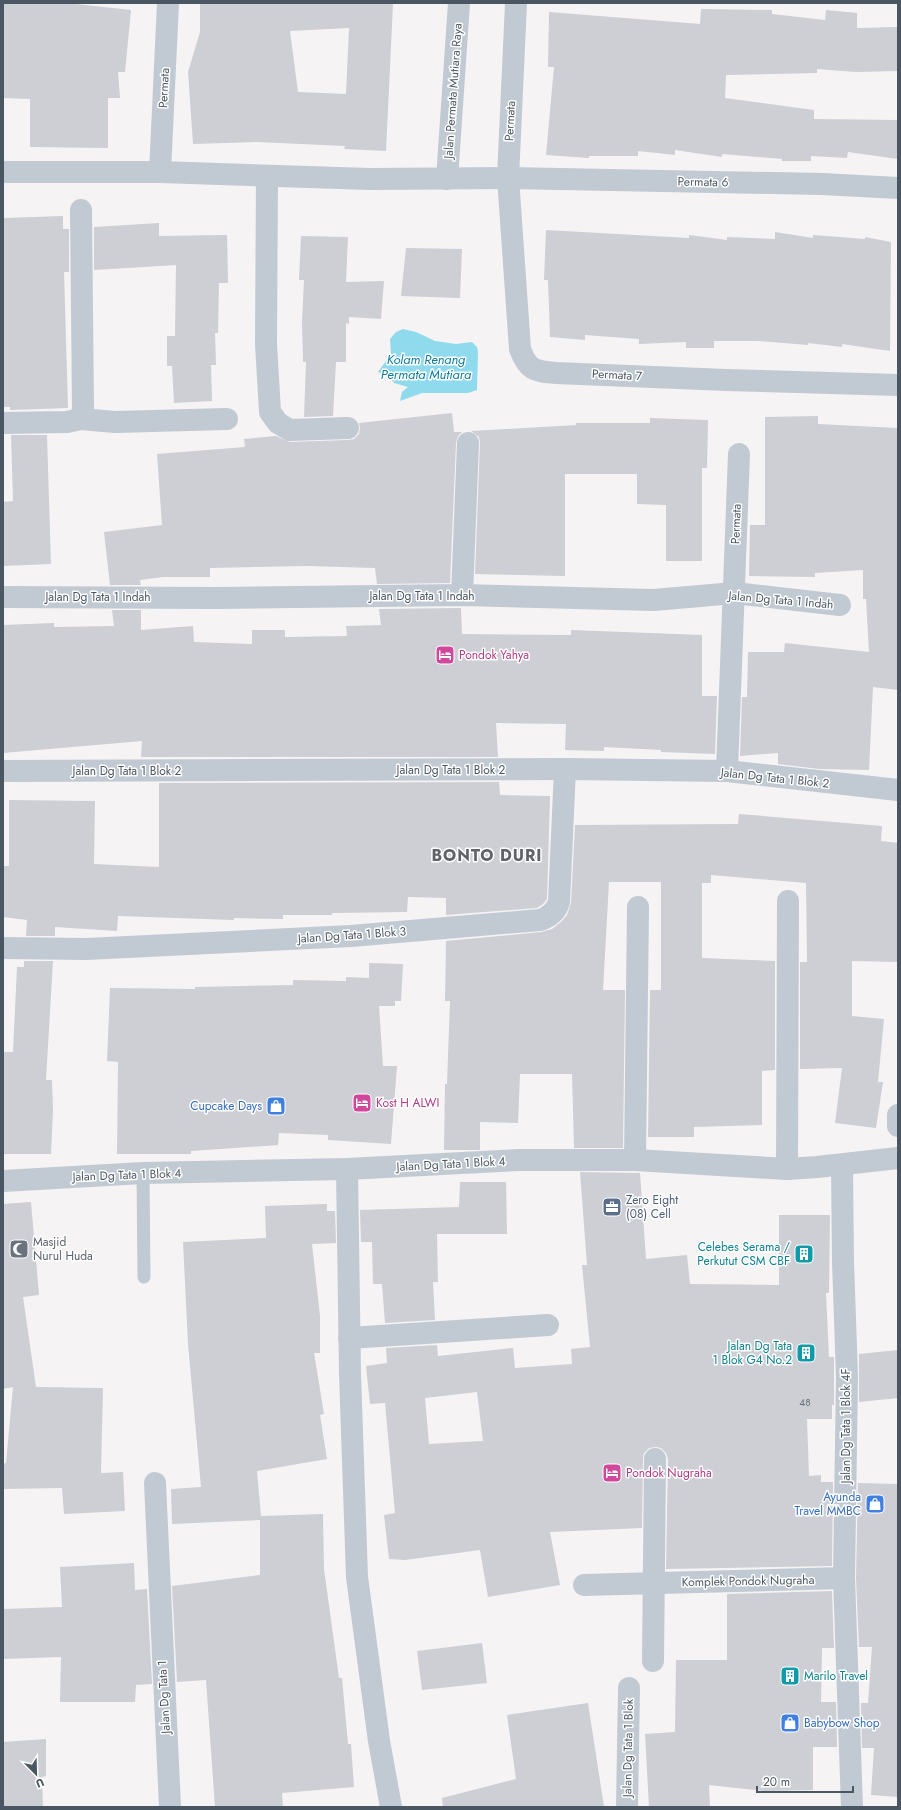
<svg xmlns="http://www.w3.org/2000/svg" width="901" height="1810" font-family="Jost,sans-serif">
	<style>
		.water { fill: #90daee }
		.building { fill: #cdcfd5; fill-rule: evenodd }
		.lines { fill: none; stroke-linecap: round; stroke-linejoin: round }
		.service { stroke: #c1cad2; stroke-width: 13 }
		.minor { stroke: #c1cad2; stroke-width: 22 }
		.tertiary { stroke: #c1cad2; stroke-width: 22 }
		.labels { text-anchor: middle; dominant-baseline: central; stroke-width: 3; stroke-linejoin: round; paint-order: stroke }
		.number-label { font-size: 10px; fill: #6b747e }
		.street-label { font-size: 12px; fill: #4a5661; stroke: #fff }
		.hotel-label { font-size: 12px; fill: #b23c85; stroke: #fff; text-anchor: start }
		.shop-label { font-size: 12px; fill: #366cbe; stroke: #fff; text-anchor: end }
		.service-label { font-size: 12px; fill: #4e5e75; stroke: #fff; text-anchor: start }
		.worship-label { font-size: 12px; fill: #5b616d; stroke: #fff; text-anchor: start }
		.culture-label { font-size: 12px; fill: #0d838f; stroke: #fff; text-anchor: end }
		.water-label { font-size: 13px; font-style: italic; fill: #0c7c9b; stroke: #fff }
		.district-label { font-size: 16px; font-weight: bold; letter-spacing: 1px; fill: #5f6368; stroke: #fff }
	</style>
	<rect width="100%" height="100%" fill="#f5f3f3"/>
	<polygon class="water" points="403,329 416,332 435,341 456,344 472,342 477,347 478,352 477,390 468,393 422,393 400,401 402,392 408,387 394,383 390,377 378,372 391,354 390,339 396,332"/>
	<g class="building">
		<polygon points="3,3 67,3 131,10 125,72 118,72 120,98 108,98 108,148 30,147 30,99 3,98"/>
		<path d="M200,3L393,4L386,151L344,149L345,146L257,142L193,144L188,72L200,32ZM349,28L346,94L298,92L290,31Z"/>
		<polygon points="701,9 772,10 772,14 825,20 826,10 857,13 857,28 898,27 898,71 856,72 817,69 817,73 726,75 725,98 814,110 814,119 898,120 898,159 848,152 847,158 811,156 811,161 782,161 782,159 722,154 722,157 675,150 675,155 638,151 638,156 589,156 589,158 546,155 554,67 548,67 549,12 700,24"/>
		<polygon points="63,216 63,229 69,229 69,272 64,272 68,408 10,410 10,407 3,407 3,218"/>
		<polygon points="159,223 159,236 227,235 228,283 219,283 218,333 215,333 216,365 211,365 212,401 174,403 172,366 167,366 167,336 175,336 176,265 94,270 94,227"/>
		<polygon points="546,230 689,238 689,235 727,240 727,237 775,239 775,232 813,238 813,235 865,239 865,237 891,242 890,351 842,344 842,347 808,343 808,345 758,341 714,341 714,348 686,348 686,342 639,344 639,339 585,335 585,340 550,337 548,280 544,280"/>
		<polygon points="301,236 348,237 346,282 384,281 381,319 349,317 349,324 346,323 346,362 336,362 333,416 304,417 306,362 303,362 302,322 304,280 299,280"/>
		<polygon points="406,248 462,249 460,298 401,296"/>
		<polygon points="452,413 454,432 462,432 458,436 456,443 450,583 377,584 375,568 306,566 210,568 210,577 163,577 140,580 141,585 110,585 104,532 162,525 157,454 245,447 244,439 276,436 290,442 348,440 354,439 359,434 360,428 359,423"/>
		<polygon points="818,416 818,424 898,428 898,690 873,687 869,770 819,769 778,764 778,753 740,756 742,697 747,697 748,652 784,652 785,643 869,652 866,599 863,599 863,570 815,573 815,577 749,576 750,525 765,525 765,417"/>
		<polygon points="650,418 708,420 707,468 702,468 702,561 666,561 666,505 637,504 637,474 565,474 565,576 475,574 480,443 479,437 471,431 576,425 576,423 650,423"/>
		<polygon points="11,435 47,435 51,564 3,566 3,502 13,501"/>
		<polygon points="461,608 462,634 571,635 571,630 702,635 702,696 717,696 715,754 661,752 661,750 604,747 604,751 565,750 566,724 496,723 498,757 141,757 142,741 3,753 3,625 54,623 54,627 114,626 112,610 141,610 141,630 193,626 194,642 252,644 252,630 285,630 285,637 347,636 346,626 381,625 379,609"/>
		<polygon points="499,782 500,795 550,796 547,899 543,904 537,908 446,915 446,898 408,897 407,912 332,913 332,915 283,915 283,919 234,918 234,920 118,916 117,931 55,927 55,936 26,936 27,920 3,917 3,866 9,866 9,800 95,801 94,864 159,867 159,783"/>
		<polygon points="739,814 882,826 881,841 898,843 898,962 852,961 852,1016 884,1019 878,1082 883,1082 876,1128 835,1123 842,1068 800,1069 800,962 807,962 806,883 711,875 711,883 702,883 702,958 775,961 775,1070 762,1071 762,1125 694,1127 694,1137 648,1137 650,990 661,990 661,882 609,882 603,990 625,990 623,1148 574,1148 572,1074 520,1074 518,1123 480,1122 480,1150 444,1150 445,1084 447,1084 450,1001 445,1001 446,941 541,932 552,929 561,922 567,915 571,903 575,825 738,824"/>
		<polygon points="24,961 53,961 46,1080 52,1080 53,1111 51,1154 3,1154 3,1052 13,1052 17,967 24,967"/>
		<polygon points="369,963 403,964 401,1001 395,1001 395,1006 379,1006 383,1066 397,1066 391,1144 328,1140 328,1135 279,1133 278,1145 191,1151 191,1154 117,1154 118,1062 107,1061 110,988 195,989 195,987 293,985 293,980 346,981 346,977 369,978"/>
		<path d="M580,1172L640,1173L646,1259L687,1255L690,1284L779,1285V1215H830L829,1293H826L829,1357H834V1405H832V1419H807L809,1476L821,1475V1482H833L832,1566L666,1569L668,1459L666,1453L661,1448L656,1447L649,1448L644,1453L643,1458L642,1528L550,1532L560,1585L488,1597L480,1550L405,1560L389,1559L384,1515L395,1513L385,1403L370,1404L366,1366L387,1363L386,1348L437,1345L438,1356L513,1348L515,1368L572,1364L571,1349L590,1347L582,1265H587ZM477,1392L483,1441L429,1444L425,1398Z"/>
		<polygon points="460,1182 506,1182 507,1234 437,1234 438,1282 433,1282 435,1320 385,1323 382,1284 373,1284 372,1242 361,1242 360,1210 459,1207"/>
		<polygon points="31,1202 39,1295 23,1297 36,1387 103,1388 101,1473 123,1472 125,1511 64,1514 62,1488 3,1489 3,1464 6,1463 13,1387 3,1389 3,1204"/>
		<polygon points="327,1204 327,1211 335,1211 336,1243 312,1244 320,1316 320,1353 314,1353 324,1414 320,1415 327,1459 257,1471 261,1516 323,1514 324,1569 339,1678 342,1678 348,1744 351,1744 354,1787 282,1793 283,1807 215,1807 206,1680 177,1682 172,1586 260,1575 260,1520 172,1524 171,1489 201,1487 188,1344 183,1242 266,1238 265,1206"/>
		<polygon points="898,1350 898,1398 859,1402 859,1354"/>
		<polygon points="858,1483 898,1484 898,1797 871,1795 874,1748 862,1748 861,1703 868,1703 872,1647 859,1647 856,1578"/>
		<polygon points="134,1563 135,1590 147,1589 152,1684 136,1685 135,1702 60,1702 61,1657 3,1659 3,1609 62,1607 60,1567"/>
		<polygon points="832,1591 834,1648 822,1648 821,1702 836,1702 837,1747 813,1747 813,1790 764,1791 709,1785 710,1807 649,1807 645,1734 675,1732 676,1660 727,1660 727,1594"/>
		<polygon points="482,1643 487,1683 422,1690 417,1651"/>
		<polygon points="588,1703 604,1807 443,1807 442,1798 516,1779 507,1715"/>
		<polygon points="46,1739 46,1776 42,1777 43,1807 3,1807 3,1742"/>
	</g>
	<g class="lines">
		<polyline class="service" points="143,1173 144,1277"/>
		<g class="minor">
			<path d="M516,3L508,178L520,349C528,371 535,371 556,373L726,380L898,385"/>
			<polyline points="3,172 160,172 370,179 508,178 822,184 898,188"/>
			<polyline points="160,172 168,3"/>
			<polyline points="267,177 266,344 270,412 278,423 290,430 348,428"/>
			<polyline points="447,179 459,3"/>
			<polyline points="81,419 115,422 227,419"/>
			<polyline points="3,423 67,422 81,419 83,408 81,210"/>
			<polyline points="462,595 468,443"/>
			<polyline points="3,597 215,598 462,595 654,600 734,593 840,605"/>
			<polyline points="3,771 565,769 727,771 898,790"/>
			<polyline points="727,771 739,454"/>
			<path d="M3,948L86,949L351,936L540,920C549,917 556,912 559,902L565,769"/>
			<polyline points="898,1126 898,1115"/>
			<polyline points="635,1160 638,907"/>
			<polyline points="842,1165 843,1262 847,1376 844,1578 852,1807"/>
			<polyline points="347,1169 350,1374 357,1577 379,1741 391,1807"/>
			<polyline points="787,1169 788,901"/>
			<polyline points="349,1338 548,1325"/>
			<polyline points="155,1483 170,1807"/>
			<polyline points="584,1585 844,1578"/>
			<polyline points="653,1661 655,1459"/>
			<polyline points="627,1807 629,1688"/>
		</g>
		<polyline class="tertiary" points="3,1181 143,1173 347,1169 518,1160 635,1160 787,1169 817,1167 898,1158"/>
	</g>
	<defs>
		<g id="hotel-square" transform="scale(1)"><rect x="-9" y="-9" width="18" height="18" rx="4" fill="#d1479c" stroke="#fff"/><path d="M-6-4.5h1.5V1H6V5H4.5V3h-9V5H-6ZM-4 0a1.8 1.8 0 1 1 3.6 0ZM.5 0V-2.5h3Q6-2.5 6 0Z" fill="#fff"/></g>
		<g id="shop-square" transform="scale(1)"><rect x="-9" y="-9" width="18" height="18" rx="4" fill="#3f7fe0" stroke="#fff"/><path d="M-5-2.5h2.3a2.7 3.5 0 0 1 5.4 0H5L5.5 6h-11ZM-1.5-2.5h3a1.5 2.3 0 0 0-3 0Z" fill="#fff"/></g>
		<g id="office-square" transform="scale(1)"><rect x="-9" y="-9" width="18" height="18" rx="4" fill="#5c6f8a" stroke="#fff"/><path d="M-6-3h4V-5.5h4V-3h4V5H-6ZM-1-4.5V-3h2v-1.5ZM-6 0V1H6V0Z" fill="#fff"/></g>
		<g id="mosque-square" transform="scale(1)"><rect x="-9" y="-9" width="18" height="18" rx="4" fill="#6b7280" stroke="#fff"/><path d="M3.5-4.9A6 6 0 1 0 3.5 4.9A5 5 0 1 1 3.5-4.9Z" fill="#fff"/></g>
		<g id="building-square" transform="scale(1)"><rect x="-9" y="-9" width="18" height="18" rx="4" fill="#0f9aa8" stroke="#fff"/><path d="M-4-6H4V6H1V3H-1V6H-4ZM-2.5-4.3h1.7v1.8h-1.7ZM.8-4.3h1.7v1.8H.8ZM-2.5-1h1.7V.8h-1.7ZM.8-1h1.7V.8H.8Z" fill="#fff"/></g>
	</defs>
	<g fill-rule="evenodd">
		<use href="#hotel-square" x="445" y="655"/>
		<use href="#hotel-square" x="362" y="1103"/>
		<use href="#shop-square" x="276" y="1106"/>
		<use href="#office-square" x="612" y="1207"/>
		<use href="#mosque-square" x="19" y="1249"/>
		<use href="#building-square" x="804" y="1254"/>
		<use href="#building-square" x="806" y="1353"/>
		<use href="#hotel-square" x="612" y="1473"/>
		<use href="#shop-square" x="875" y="1504"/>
		<use href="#building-square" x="790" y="1676"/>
		<use href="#shop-square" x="790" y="1723"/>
	</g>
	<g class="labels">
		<g class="number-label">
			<text x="805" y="1402">48</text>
		</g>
		<g class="street-label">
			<text transform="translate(164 88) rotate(-87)">Permata</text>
			<text transform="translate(453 91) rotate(-86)">Jalan Permata Mutiara Raya</text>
			<text transform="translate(510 121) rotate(-87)">Permata</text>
			<text transform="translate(703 182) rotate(1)">Permata 6</text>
			<text transform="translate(617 375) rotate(3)">Permata 7</text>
			<text transform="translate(736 524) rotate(-88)">Permata</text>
			<text x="422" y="596">Jalan Dg Tata 1 Indah</text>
			<text x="98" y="597">Jalan Dg Tata 1 Indah</text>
			<text transform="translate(781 600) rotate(5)">Jalan Dg Tata 1 Indah</text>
			<text x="451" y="770">Jalan Dg Tata 1 Blok 2</text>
			<text x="127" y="771">Jalan Dg Tata 1 Blok 2</text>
			<text transform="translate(775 778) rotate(6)">Jalan Dg Tata 1 Blok 2</text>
			<text transform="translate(352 935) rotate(-4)">Jalan Dg Tata 1 Blok 3</text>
			<text transform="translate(451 1164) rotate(-3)">Jalan Dg Tata 1 Blok 4</text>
			<text transform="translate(127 1175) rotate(-2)">Jalan Dg Tata 1 Blok 4</text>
			<text transform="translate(846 1426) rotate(-90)">Jalan Dg Tata 1 Blok 4F</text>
			<text transform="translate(748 1581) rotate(-1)">Komplek Pondok Nugraha</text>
			<text transform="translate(164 1697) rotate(-93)">Jalan Dg Tata 1</text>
			<text transform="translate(628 1748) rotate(-89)">Jalan Dg Tata 1 Blok</text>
		</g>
		<g class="hotel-label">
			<text x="459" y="655">Pondok Yahya</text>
			<text x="376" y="1103">Kost H ALWI</text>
			<text x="626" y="1473">Pondok Nugraha</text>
		</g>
		<g class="shop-label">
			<text x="262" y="1106">Cupcake Days</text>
			<text x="861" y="1497">Ayunda<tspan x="861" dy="14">Travel MMBC</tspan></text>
			<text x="804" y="1723" text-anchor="start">Babybow Shop</text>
		</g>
		<g class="service-label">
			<text x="626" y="1200">Zero Eight<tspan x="626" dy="14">(08) Cell</tspan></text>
		</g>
		<g class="worship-label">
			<text x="33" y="1242">Masjid<tspan x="33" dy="14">Nurul Huda</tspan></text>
		</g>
		<g class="culture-label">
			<text x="790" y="1247">Celebes Serama /<tspan x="790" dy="14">Perkutut CSM CBF</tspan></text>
			<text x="792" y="1346">Jalan Dg Tata<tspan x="792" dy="14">1 Blok G4 No.2</tspan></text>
			<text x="804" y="1676" text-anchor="start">Marilo Travel</text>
		</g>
		<g class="water-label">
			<text x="426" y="359">Kolam Renang<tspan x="426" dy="15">Permata Mutiara</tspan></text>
		</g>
		<g class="district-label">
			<text x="487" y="855">BONTO DURI</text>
		</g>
	</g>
	<rect width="901" height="1810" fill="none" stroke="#4a5661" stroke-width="8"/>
	<g transform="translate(36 1774) rotate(157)" stroke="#ffffff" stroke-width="3" paint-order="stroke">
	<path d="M0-3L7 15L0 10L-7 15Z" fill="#4a5661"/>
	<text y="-6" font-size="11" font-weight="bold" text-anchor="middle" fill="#4a5661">U</text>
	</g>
	<path d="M757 1786v6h96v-6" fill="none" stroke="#4a5661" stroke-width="2"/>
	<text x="763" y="1786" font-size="12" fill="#4a5661" stroke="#ffffff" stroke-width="3" paint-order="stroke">20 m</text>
</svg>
